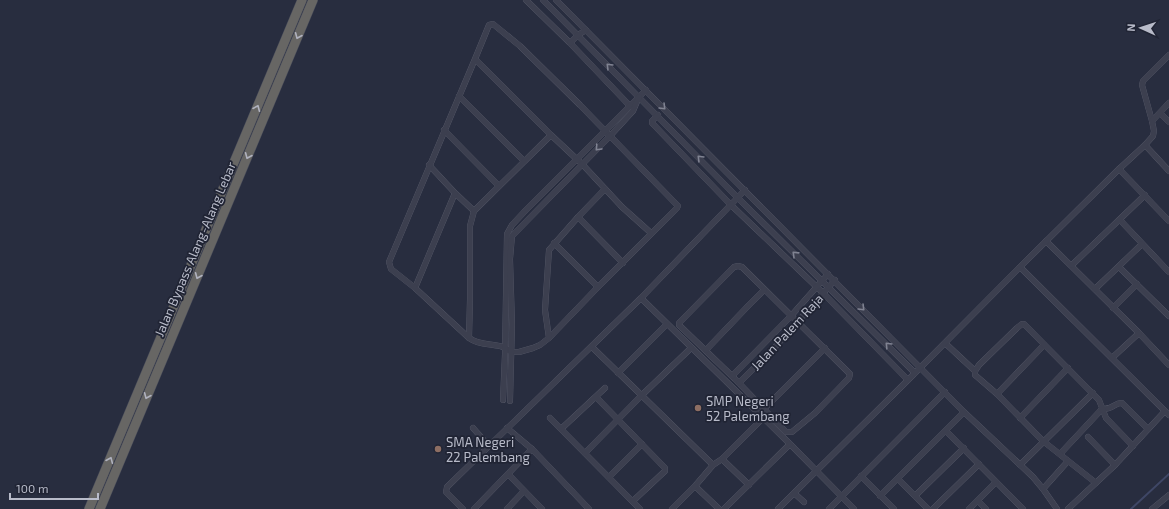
<svg xmlns="http://www.w3.org/2000/svg" width="1169" height="509" font-family="'Exo 2',sans-serif">
	<style>
		.lines { fill: none; stroke-linecap: round; stroke-linejoin: round }
		.stream { stroke: #3f4766; stroke-width: 2 }
		.minor-casing { stroke: #5a5d6c; stroke-width: 6 }
		.trunk-casing { stroke: #464a59; stroke-width: 10 }
		.minor { stroke: #3c3f4f; stroke-width: 5.5 }
		.trunk { stroke: #676664; stroke-width: 9 }
		.oneway { stroke: #b0b2bf }
		.oneway2 { stroke: #808392 }
		.education-dot { fill: #8d6e63; stroke: #202434; stroke-width: 1.5 }
		.labels { text-anchor: middle; dominant-baseline: central; stroke-width: 3.5; stroke-linejoin: round; paint-order: stroke }
		.street-label { font-size: 13px; fill: #b8bbc9; stroke: #202434 }
		.poi-label { font-size: 13px; fill: #b8bbc9; stroke: #202434; text-anchor: start }
	</style>
	<rect width="100%" height="100%" fill="#282d3f"/>
	<g class="lines">
		<polyline class="stream" points="1131,509 1169,474"/>
		<g class="minor-casing">
			<g id="minor">
				<polyline points="526,0 570,43 629,105"/>
				<polyline points="543,0 737,197 915,373"/>
				<polyline points="556,0 964,412 1033,477 1043,489 1057,509"/>
				<polyline points="570,43 578,35 586,30"/>
				<polyline points="459,96 524,161"/>
				<polyline points="1160,113 1169,122"/>
				<polyline points="658,115 652,121 652,123 730,204 823,293 908,380"/>
				<polyline points="1152,121 1142,85 1143,81 1169,55"/>
				<polyline points="444,130 499,186"/>
				<polyline points="551,135 583,165 622,207 651,233"/>
				<polyline points="1145,145 1169,171"/>
				<polyline points="1119,169 1169,221"/>
				<polyline points="455,193 474,211"/>
				<polyline points="578,217 623,263"/>
				<polyline points="1120,220 1169,272"/>
				<polyline points="1046,241 1139,333 1169,365"/>
				<polyline points="554,243 598,287"/>
				<polyline points="1072,265 1145,195"/>
				<polygon points="738,266 742,267 850,374 849,378 815,413 792,432 786,432 735,379 679,325 679,323 734,267"/>
				<polyline points="1020,267 1169,415"/>
				<polyline points="1119,267 1169,316"/>
				<polyline points="415,288 455,193 429,165"/>
				<polyline points="1095,289 1142,244"/>
				<polyline points="641,298 790,444 854,509"/>
				<polyline points="1113,308 1137,284"/>
				<path d="M469,338L470,299V226L474,211L551,135L475,59L389,262L391,269L415,288L469,338C483,348 499,341 511,352H519L533,348L540,345L549,338L598,287L677,208L678,206L580,105L520,46L493,24L489,25L475,59"/>
				<polyline points="549,338 545,310 549,250 578,217 605,189"/>
				<polyline points="945,343 975,371"/>
				<polyline points="592,347 713,465"/>
				<polyline points="706,350 749,305 764,290"/>
				<polyline points="1112,358 1139,333"/>
				<polyline points="618,373 667,324"/>
				<polyline points="732,376 791,316 828,274"/>
				<polyline points="739,383 775,347 835,280"/>
				<polyline points="997,394 1044,345"/>
				<polyline points="596,397 665,468 665,471 633,501"/>
				<polyline points="503,400 505,354 507,234 512,225 526,210 646,90"/>
				<polyline points="510,401 512,324 510,259 512,236 610,136 633,111 639,97"/>
				<polyline points="764,409 825,348"/>
				<polyline points="550,418 640,509"/>
				<polyline points="1020,418 1068,368"/>
				<polyline points="473,428 489,446"/>
				<polyline points="507,428 532,449 589,509"/>
				<polyline points="561,429 605,388"/>
				<polyline points="946,431 1023,509"/>
				<polyline points="1088,437 1115,465"/>
				<polyline points="585,453 641,396 691,348"/>
				<path d="M1060,454L1102,409C1113,410 1115,402 1122,403L1148,429"/>
				<polyline points="722,459 749,485"/>
				<polyline points="1020,465 1093,393"/>
				<polyline points="508,474 542,509"/>
				<polyline points="861,476 894,509"/>
				<polyline points="609,477 642,444"/>
				<polyline points="898,479 928,509"/>
				<polyline points="1096,483 1043,441 997,394 975,375 975,371 979,365 1017,328 1022,324 1024,324 1099,400 1106,418 1133,446"/>
				<polyline points="695,486 719,509"/>
				<polyline points="1043,489 1068,461"/>
				<polyline points="794,493 804,502"/>
				<polyline points="880,496 964,412"/>
				<polyline points="915,496 964,448"/>
				<polyline points="978,501 986,509"/>
				<polyline points="463,509 446,492 447,487 641,298 745,190"/>
				<polyline points="474,509 532,449"/>
				<polyline points="507,509 524,491"/>
				<polyline points="672,509 695,486 713,465 722,459 763,418"/>
				<polyline points="724,509 790,444"/>
				<polyline points="778,509 908,380 1020,267 1119,169 1145,145 1153,136 1154,131 1152,121 1169,103"/>
				<polyline points="829,509 945,392"/>
				<polyline points="933,509 979,464"/>
				<polyline points="969,509 996,482"/>
				<polyline points="1068,509 1115,465 1165,411"/>
				<polyline points="1152,509 1169,495"/>
			</g>
		</g>
		<g class="trunk-casing">
			<g id="trunk">
				<polyline points="89,509 302,0"/>
				<polyline points="100,509 313,0"/>
			</g>
		</g>
		<use href="#minor" class="minor"/>
		<use href="#trunk" class="trunk"/>
	</g>
	<defs><path id="oneway-chevron" d="M-2-3.5L2.5 0L-2 3.5" fill="none" stroke-width="1.6" stroke-linecap="round" stroke-linejoin="round"/></defs>
	<g class="oneway">
		<use href="#oneway-chevron" transform="translate(298 36) rotate(113)"/>
		<use href="#oneway-chevron" transform="translate(257 108) rotate(-67)"/>
		<use href="#oneway-chevron" transform="translate(248 156) rotate(113)"/>
		<use href="#oneway-chevron" transform="translate(198 276) rotate(113)"/>
		<use href="#oneway-chevron" transform="translate(147 396) rotate(113)"/>
		<use href="#oneway-chevron" transform="translate(110 460) rotate(-67)"/>
	</g>
	<g class="oneway2">
		<use href="#oneway-chevron" transform="translate(609 66) rotate(-135)"/>
		<use href="#oneway-chevron" transform="translate(663 107) rotate(45)"/>
		<use href="#oneway-chevron" transform="translate(598 148) rotate(133)"/>
		<use href="#oneway-chevron" transform="translate(700 158) rotate(-135)"/>
		<use href="#oneway-chevron" transform="translate(795 254) rotate(-136)"/>
		<use href="#oneway-chevron" transform="translate(862 308) rotate(45)"/>
		<use href="#oneway-chevron" transform="translate(888 345) rotate(-134)"/>
	</g>
	<g class="education-dot">
		<circle cx="698" cy="408" r="4"/>
		<circle cx="438" cy="449" r="4"/>
	</g>
	<g class="labels">
		<g class="street-label">
			<text transform="translate(195 249) rotate(-67)">Jalan Bypass Alang-Alang Lebar</text>
			<text transform="translate(787 332) rotate(-47)">Jalan Palem Raja</text>
		</g>
		<g class="poi-label">
			<text x="706" y="401">SMP Negeri<tspan x="706" dy="15">52 Palembang</tspan></text>
			<text x="446" y="442">SMA Negeri<tspan x="446" dy="15">22 Palembang</tspan></text>
		</g>
	</g>
	<g transform="translate(1141 28) rotate(273)" stroke="#202434" stroke-width="3" paint-order="stroke">
	<path d="M0-3L7 15L0 10L-7 15Z" fill="#b8bbc9"/>
	<text y="-6" font-size="11" font-weight="bold" text-anchor="middle" fill="#b8bbc9">N</text>
	</g>
	<path d="M10 493v6h88v-6" fill="none" stroke="#b8bbc9" stroke-width="2"/>
	<text x="16" y="493" font-size="12" fill="#b8bbc9" stroke="#202434" stroke-width="3" paint-order="stroke">100 m</text>
</svg>
